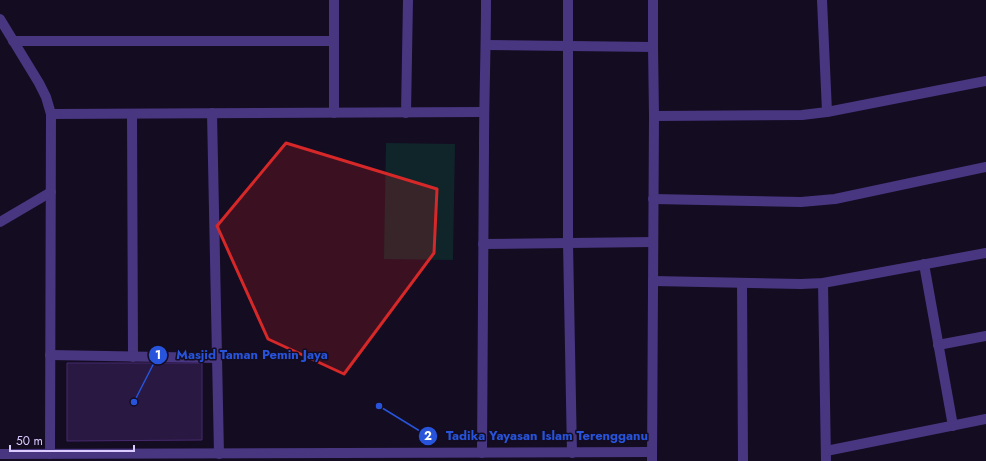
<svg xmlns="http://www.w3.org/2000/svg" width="986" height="461" font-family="Jost,sans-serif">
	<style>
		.green { fill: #0f252a }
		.building { fill: #291841; stroke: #45296e }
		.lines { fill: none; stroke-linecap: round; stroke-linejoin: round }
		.minor { stroke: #483680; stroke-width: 10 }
		.marked { fill: #d62828; fill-opacity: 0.2; stroke: #d62828; stroke-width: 3; stroke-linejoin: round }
		.leader { fill: none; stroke: #2754da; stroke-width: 1.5 }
		.callout-dot { fill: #2754da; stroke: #140c20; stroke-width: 1.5 }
		.mark-label { font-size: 12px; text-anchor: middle; font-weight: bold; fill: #fff }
		.callout-label { font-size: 13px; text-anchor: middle; font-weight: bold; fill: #2754da; stroke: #140c20; stroke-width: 3; stroke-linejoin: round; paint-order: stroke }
	</style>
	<rect width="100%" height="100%" fill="#140c20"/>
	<polygon class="green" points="386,143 455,144 453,260 384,259"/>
	<polygon class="building" points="67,363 202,363 202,440 67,441"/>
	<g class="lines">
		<g class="minor">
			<polyline points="334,0 334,113"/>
			<polyline points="568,0 568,243 572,453"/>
			<polyline points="822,0 827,112"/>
			<polyline points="0,19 39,83 46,97 51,114 50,454"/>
			<polyline points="13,41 334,41"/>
			<polyline points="486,45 653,47"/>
			<polyline points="212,113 219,454"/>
			<polyline points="406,113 408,0"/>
			<polyline points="51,114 484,112"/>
			<polyline points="132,114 133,357"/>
			<polyline points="654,116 802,115 827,112 986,81"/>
			<polyline points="653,199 801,202 835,199 986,167"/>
			<polyline points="0,222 51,192"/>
			<polyline points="483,244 653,242"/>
			<polyline points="924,264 953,426"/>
			<polyline points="653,281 801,284 823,283 986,253"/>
			<polyline points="742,283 743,461"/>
			<polyline points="823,283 826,461"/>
			<polyline points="938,345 986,336"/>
			<polyline points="50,355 217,358"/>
			<polyline points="826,451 986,419"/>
			<path d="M482,453C483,351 483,250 484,148C484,99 486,49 486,0"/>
			<polyline points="0,454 651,452"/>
			<polyline points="652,461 654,116 653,47 653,0"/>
		</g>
	</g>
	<path class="marked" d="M286,143L437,189L434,253L344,374L268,339L217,226Z"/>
	<path class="leader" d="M134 402L158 355M379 406L428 436"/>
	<g class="callout-dot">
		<circle cx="134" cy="402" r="4"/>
		<circle cx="379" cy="406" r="4"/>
		<circle cx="158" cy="355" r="10"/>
		<circle cx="428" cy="436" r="10"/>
	</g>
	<g class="mark-label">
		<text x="158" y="359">1</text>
		<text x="428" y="440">2</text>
	</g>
	<g class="callout-label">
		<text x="252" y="359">Masjid Taman Pemin Jaya</text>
		<text x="547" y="440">Tadika Yayasan Islam Terengganu</text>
	</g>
	<path d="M10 445v6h124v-6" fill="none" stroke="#dccbff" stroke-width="2"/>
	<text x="16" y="445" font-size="12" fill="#dccbff" stroke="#140c20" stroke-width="3" paint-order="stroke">50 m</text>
</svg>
